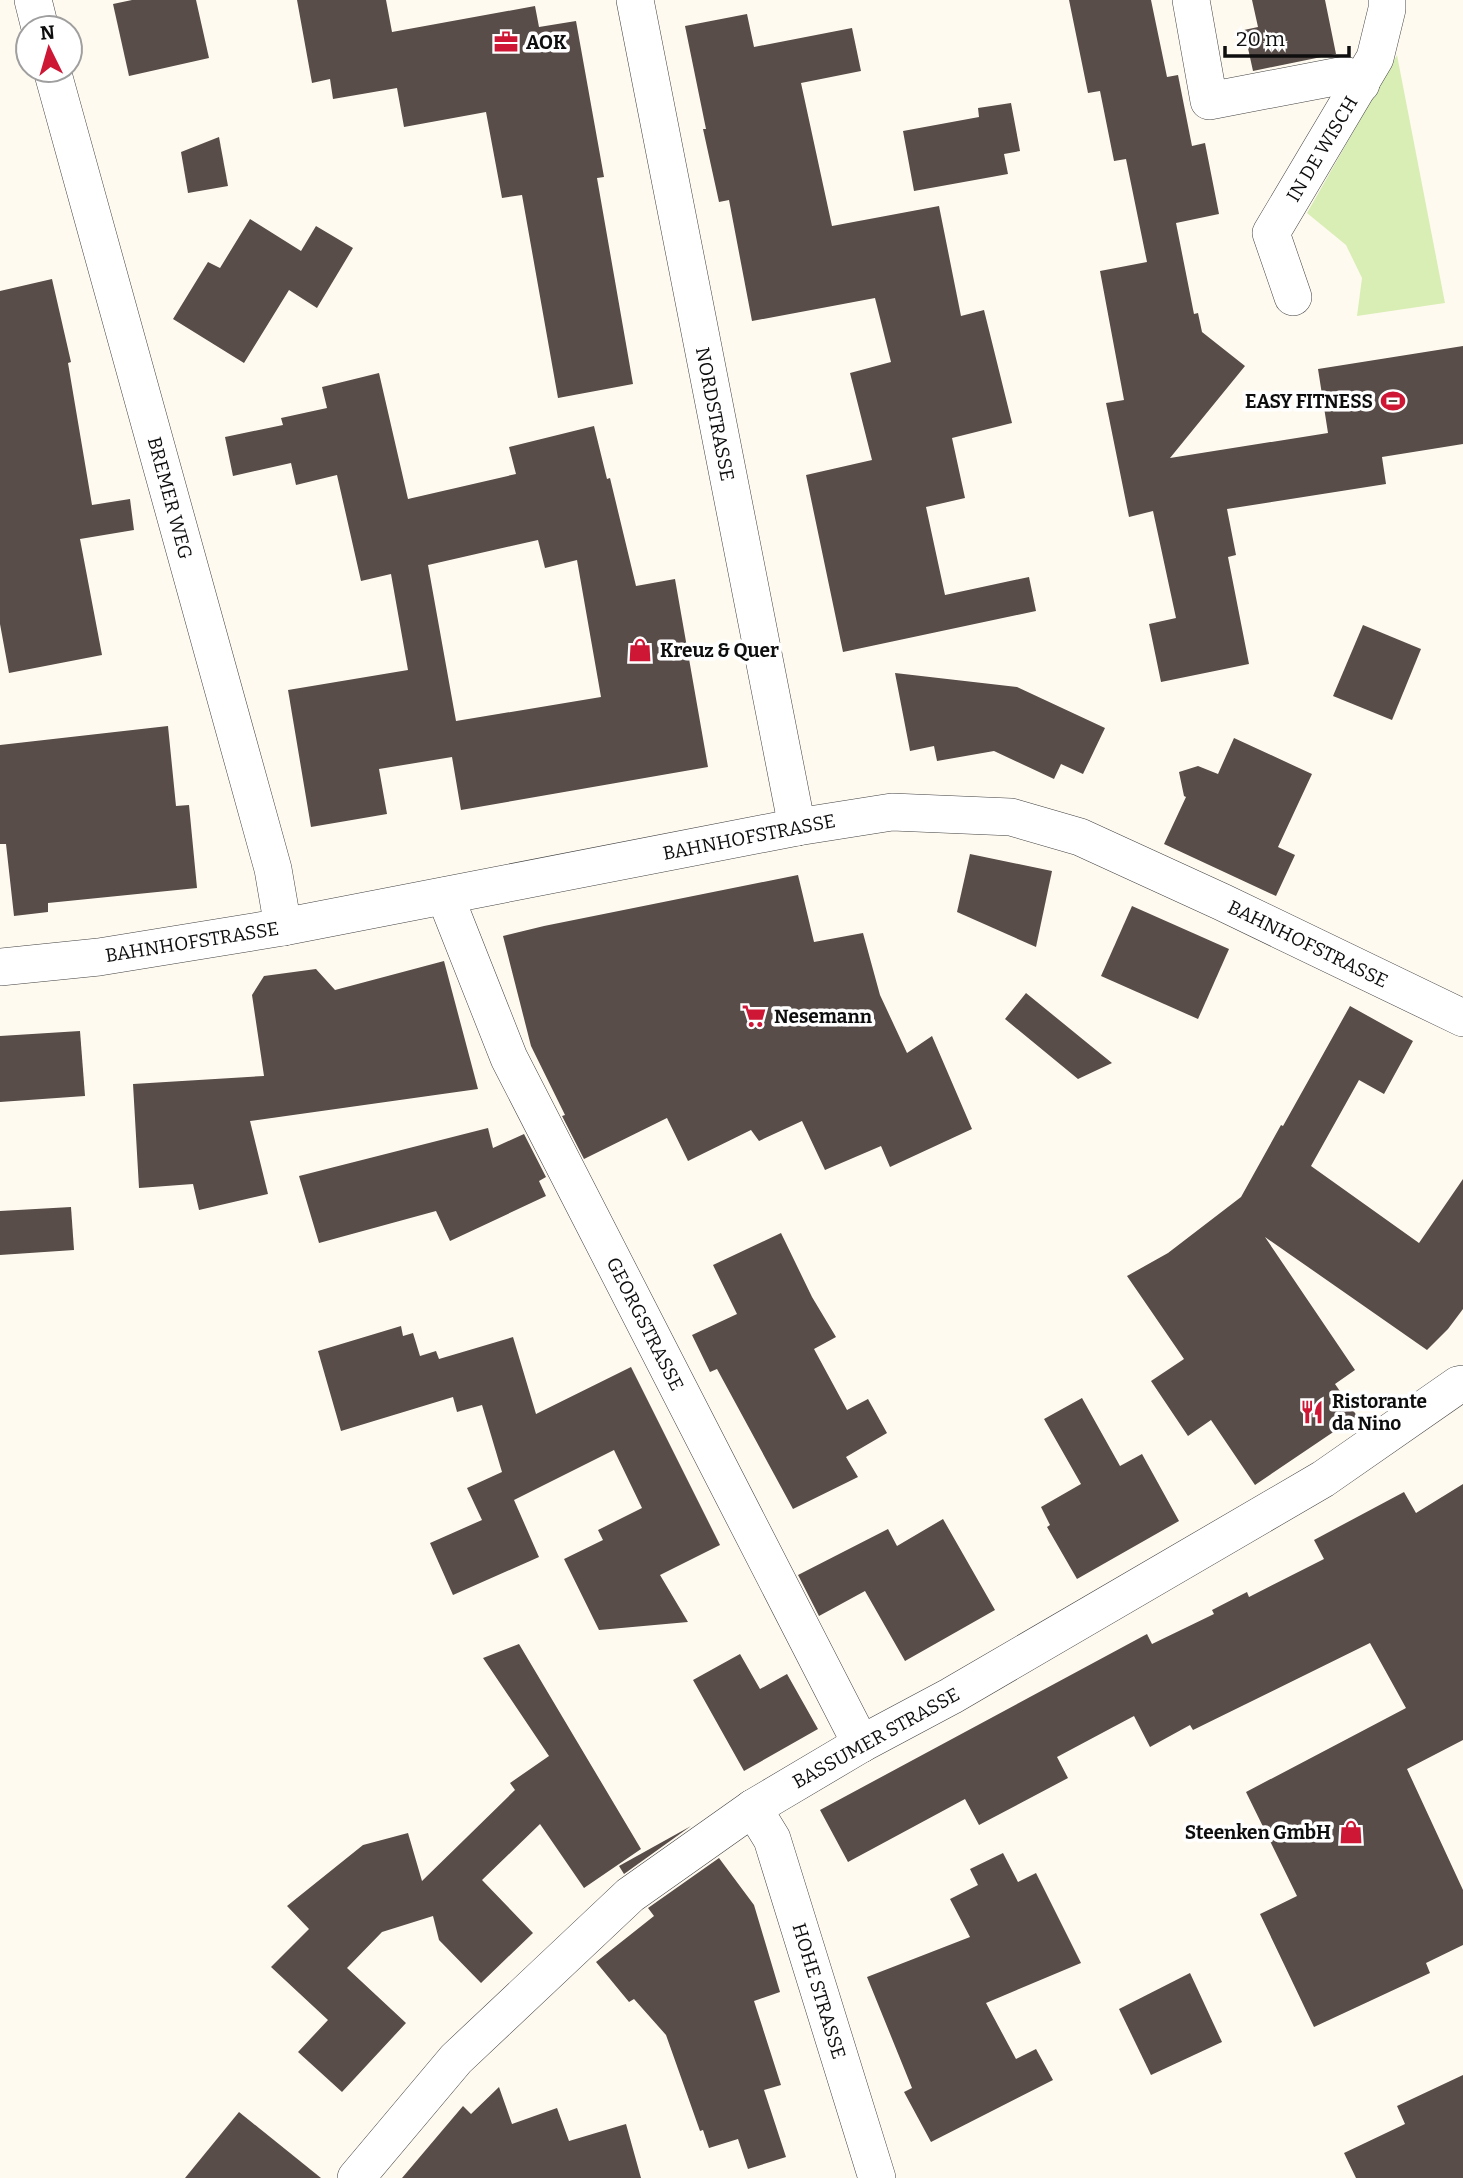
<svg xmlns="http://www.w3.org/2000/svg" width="1463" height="2178" font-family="Bitter,serif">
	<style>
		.green { fill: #d9eeb4 }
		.building { fill: #584d49; fill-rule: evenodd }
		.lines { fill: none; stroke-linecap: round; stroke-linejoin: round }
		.street-casing { stroke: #414141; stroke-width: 38 }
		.street { stroke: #fff; stroke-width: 37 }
		.labels { text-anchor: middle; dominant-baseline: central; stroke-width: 7; stroke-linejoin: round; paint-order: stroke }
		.poi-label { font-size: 19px; font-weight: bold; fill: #0e0e0e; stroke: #fff; text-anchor: start }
		.street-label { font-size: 19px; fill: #0e0e0e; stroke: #fff }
	</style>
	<rect width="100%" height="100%" fill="#fffaf0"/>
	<polygon class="green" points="1397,55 1445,303 1357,316 1362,278 1346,245 1307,213"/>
	<g class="building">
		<polygon points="132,0 196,0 209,58 129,76 113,4"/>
		<polygon points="297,0 386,0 392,32 535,6 539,27 576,21 604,177 597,178 633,384 558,398 522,195 502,198 486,112 404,127 397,88 333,99 330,79 312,83"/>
		<polygon points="1069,0 1151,0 1167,77 1178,75 1192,146 1205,143 1219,214 1176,223 1194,314 1198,313 1202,332 1245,366 1170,458 1328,433 1318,369 1463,346 1463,444 1382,457 1386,484 1227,509 1236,555 1228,557 1249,664 1161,682 1149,624 1176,618 1153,511 1129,517 1106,403 1124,400 1100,271 1147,262 1126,159 1114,161 1100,91 1088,93"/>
		<polygon points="1252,0 1325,0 1336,54 1253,71 1244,30 1258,27"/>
		<polygon points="747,14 754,47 852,28 861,71 801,83 832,226 939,206 961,316 984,310 1012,423 952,438 965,498 926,507 945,595 1029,577 1036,611 843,652 806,475 872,460 850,373 891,362 875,298 752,321 729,200 719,202 703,129 706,129 685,26"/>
		<polygon points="1011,103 1020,151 1004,154 1008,174 914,191 903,131 979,117 978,108"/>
		<polygon points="219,137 228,186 188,193 181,152"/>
		<polygon points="250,219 301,251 316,226 353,248 317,308 289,290 244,363 173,319 208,262 220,268"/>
		<polygon points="52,279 71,362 68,363 92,505 130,499 134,530 80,539 102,655 9,673 0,624 0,291"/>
		<path d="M379,373L408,499L516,474L509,447L594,426L607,479L610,478L636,586L675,579L708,767L461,810L452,757L379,769L387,814L311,827L288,690L408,670L391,574L361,581L337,475L296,485L291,463L233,476L225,437L283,425L281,418L327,408L322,387ZM538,540L545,568L577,560L601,697L456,721L428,565Z"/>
		<polygon points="1363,625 1421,649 1392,720 1333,696"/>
		<polygon points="895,673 1017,687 1105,728 1083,774 1061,764 1054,779 994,751 937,761 934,746 910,751"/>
		<polygon points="168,726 176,806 189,805 197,888 48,903 48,912 14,916 6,844 0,844 0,745"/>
		<polygon points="1234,738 1312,774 1278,847 1295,855 1276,896 1164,844 1186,797 1184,796 1179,772 1198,766 1218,774"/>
		<polygon points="970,854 1052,871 1036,947 957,912"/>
		<polygon points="798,875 814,942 863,933 880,995 907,1053 932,1036 972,1129 890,1167 881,1146 825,1170 802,1121 759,1141 751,1130 688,1161 667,1118 584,1159 562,1116 565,1115 531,1046 503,936 544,926"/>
		<polygon points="1132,906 1229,949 1198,1019 1101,976"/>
		<polygon points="444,961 478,1089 250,1121 268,1194 199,1210 193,1184 139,1188 133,1084 264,1076 252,995 264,976 316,969 335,990"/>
		<polygon points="1026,993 1091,1046 1112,1063 1078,1079 1005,1019"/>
		<polygon points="1350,1006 1413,1041 1384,1094 1359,1080 1311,1166 1419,1243 1463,1179 1463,1309 1448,1329 1427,1350 1265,1237 1355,1370 1335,1384 1357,1416 1255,1485 1211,1420 1188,1436 1151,1381 1184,1359 1127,1276 1168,1253 1241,1197 1281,1125 1283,1126"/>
		<polygon points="80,1031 85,1096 0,1102 0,1036"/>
		<polygon points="488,1128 493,1148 524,1134 546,1177 539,1181 546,1196 450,1241 436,1211 319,1243 299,1176"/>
		<polygon points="71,1207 74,1250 0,1255 0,1211"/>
		<polygon points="781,1233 812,1297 836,1337 814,1349 847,1410 868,1399 887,1433 846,1457 858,1477 793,1509 717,1369 710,1372 692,1335 737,1314 713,1265"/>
		<polygon points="401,1326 403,1336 413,1333 420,1356 436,1351 439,1359 513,1337 536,1414 631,1367 720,1545 660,1575 688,1622 599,1630 564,1559 603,1540 598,1530 642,1508 614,1450 514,1500 539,1557 453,1595 430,1543 482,1520 467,1488 502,1472 482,1405 457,1412 453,1397 341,1431 318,1351"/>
		<polygon points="1082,1398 1120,1466 1142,1454 1179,1521 1077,1579 1047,1527 1050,1525 1041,1507 1081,1484 1044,1419"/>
		<polygon points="1463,1484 1463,1740 1407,1769 1463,1890 1463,1945 1426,1963 1430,1973 1314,2027 1260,1914 1297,1896 1246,1792 1406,1708 1370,1643 1193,1730 1190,1725 1150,1747 1134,1716 1057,1757 1068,1778 979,1825 965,1799 848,1862 820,1810 1147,1634 1152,1644 1214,1614 1212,1610 1247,1592 1249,1597 1324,1559 1314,1540 1404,1492 1416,1513"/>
		<polygon points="943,1519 995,1610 905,1661 865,1591 819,1616 798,1575 888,1529 897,1546"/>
		<polygon points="519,1644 641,1849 584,1888 540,1824 482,1880 533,1933 481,1983 439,1940 433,1916 382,1932 347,1968 406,2023 342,2092 298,2052 328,2020 271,1967 309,1929 287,1906 363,1845 408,1833 422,1881 515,1790 510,1783 549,1756 483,1658"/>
		<polygon points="740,1654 760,1689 787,1674 818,1729 744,1771 693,1680"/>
		<polygon points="691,1826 624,1874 619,1866"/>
		<polygon points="1003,1853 1018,1882 1036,1873 1081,1963 986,2003 1016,2059 1036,2049 1053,2080 931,2142 904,2092 912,2088 867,1977 970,1937 950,1899 978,1885 970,1869"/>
		<polygon points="719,1858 754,1905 780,1992 754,2001 781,2085 764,2090 786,2157 748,2169 738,2139 709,2148 703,2130 700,2131 666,2035 634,1999 629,2002 596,1962 654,1916 648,1908"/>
		<polygon points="1190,1973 1222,2042 1151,2075 1119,2009"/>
		<polygon points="1463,2075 1463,2178 1356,2178 1344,2153 1405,2124 1397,2106"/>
		<polygon points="499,2087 512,2124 557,2108 569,2141 626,2124 641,2178 402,2178 463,2106 471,2114"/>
		<polygon points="239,2112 321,2178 185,2178"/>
	</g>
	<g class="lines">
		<g class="street-casing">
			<g id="street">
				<polyline points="33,0 40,28"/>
				<polyline points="635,0 797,827"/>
				<polyline points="1191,0 1209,101 1345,75 1361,84"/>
				<polyline points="52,70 273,869 283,927"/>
				<polyline points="1293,297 1271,233 1375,58 1387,9 1387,0"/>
				<polyline points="445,896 509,1058 861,1744"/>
				<polyline points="0,967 99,957 283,927 797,827 892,812 1011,817 1080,837 1222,902 1463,1018"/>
				<polyline points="753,1808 772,1839 877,2178"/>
				<polyline points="356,2178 456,2059 630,1895 753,1808 861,1744 951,1696 1323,1479 1458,1385 1463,1384"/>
			</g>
		</g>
		<use href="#street" class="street"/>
	</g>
	<defs>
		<g id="office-bare" transform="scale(1.89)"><path d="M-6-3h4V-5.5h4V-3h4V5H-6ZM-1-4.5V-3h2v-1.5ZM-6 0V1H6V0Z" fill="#ce1635" stroke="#fff" stroke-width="2.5" paint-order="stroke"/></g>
		<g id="stadium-bare" transform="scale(1.89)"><path d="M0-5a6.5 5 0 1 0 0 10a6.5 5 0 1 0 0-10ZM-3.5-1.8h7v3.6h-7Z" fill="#ce1635" stroke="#fff" stroke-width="2.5" paint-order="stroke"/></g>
		<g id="shop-bare" transform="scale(1.89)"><path d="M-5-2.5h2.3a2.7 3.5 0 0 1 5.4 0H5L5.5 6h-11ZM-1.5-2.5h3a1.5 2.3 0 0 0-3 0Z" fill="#ce1635" stroke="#fff" stroke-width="2.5" paint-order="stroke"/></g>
		<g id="supermarket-bare" transform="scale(1.89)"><path d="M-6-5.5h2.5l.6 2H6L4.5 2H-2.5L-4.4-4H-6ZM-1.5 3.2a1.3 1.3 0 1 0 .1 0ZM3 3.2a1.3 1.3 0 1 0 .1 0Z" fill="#ce1635" stroke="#fff" stroke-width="2.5" paint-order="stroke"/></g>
		<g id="restaurant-bare" transform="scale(1.89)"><path d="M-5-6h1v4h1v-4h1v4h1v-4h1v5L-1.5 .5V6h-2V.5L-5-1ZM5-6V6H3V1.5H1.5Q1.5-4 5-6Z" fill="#ce1635" stroke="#fff" stroke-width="2.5" paint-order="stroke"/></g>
	</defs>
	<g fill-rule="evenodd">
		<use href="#office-bare" x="506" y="42"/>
		<use href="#stadium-bare" x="1393" y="401"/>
		<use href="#shop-bare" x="640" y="650"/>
		<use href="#supermarket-bare" x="754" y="1016"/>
		<use href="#restaurant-bare" x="1312" y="1412"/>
		<use href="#shop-bare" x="1351" y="1832"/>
	</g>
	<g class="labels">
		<g class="poi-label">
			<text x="526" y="42">AOK</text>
			<text x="1373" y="401" text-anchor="end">EASY FITNESS</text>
			<text x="660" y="650">Kreuz &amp; Quer</text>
			<text x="774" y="1016">Nesemann</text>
			<text x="1332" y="1401">Ristorante<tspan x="1332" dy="22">da Nino</tspan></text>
			<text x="1331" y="1832" text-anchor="end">Steenken GmbH</text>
		</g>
		<g class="street-label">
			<text transform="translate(1322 149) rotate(-59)">IN DE WISCH</text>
			<text transform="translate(715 414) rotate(79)">NORDSTRASSE</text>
			<text transform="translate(170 498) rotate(75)">BREMER WEG</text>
			<text transform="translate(749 837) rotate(-11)">BAHNHOFSTRASSE</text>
			<text transform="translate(192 942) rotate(-9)">BAHNHOFSTRASSE</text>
			<text transform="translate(1308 944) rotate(26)">BAHNHOFSTRASSE</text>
			<text transform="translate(645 1324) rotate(63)">GEORGSTRASSE</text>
			<text transform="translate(876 1738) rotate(-29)">BASSUMER STRASSE</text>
			<text transform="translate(819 1991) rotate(73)">HOHE STRASSE</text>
		</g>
	</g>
	<g transform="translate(49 49) rotate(355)"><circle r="33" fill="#ffffff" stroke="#9f9f9f" stroke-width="2"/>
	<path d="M0-5L12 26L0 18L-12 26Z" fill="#ce1635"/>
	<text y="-10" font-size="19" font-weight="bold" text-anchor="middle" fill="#0e0e0e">N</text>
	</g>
	<path d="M1225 46v10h124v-10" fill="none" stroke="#0e0e0e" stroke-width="3.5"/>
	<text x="1236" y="46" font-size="21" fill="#0e0e0e" stroke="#ffffff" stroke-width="5" paint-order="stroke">20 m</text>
</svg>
